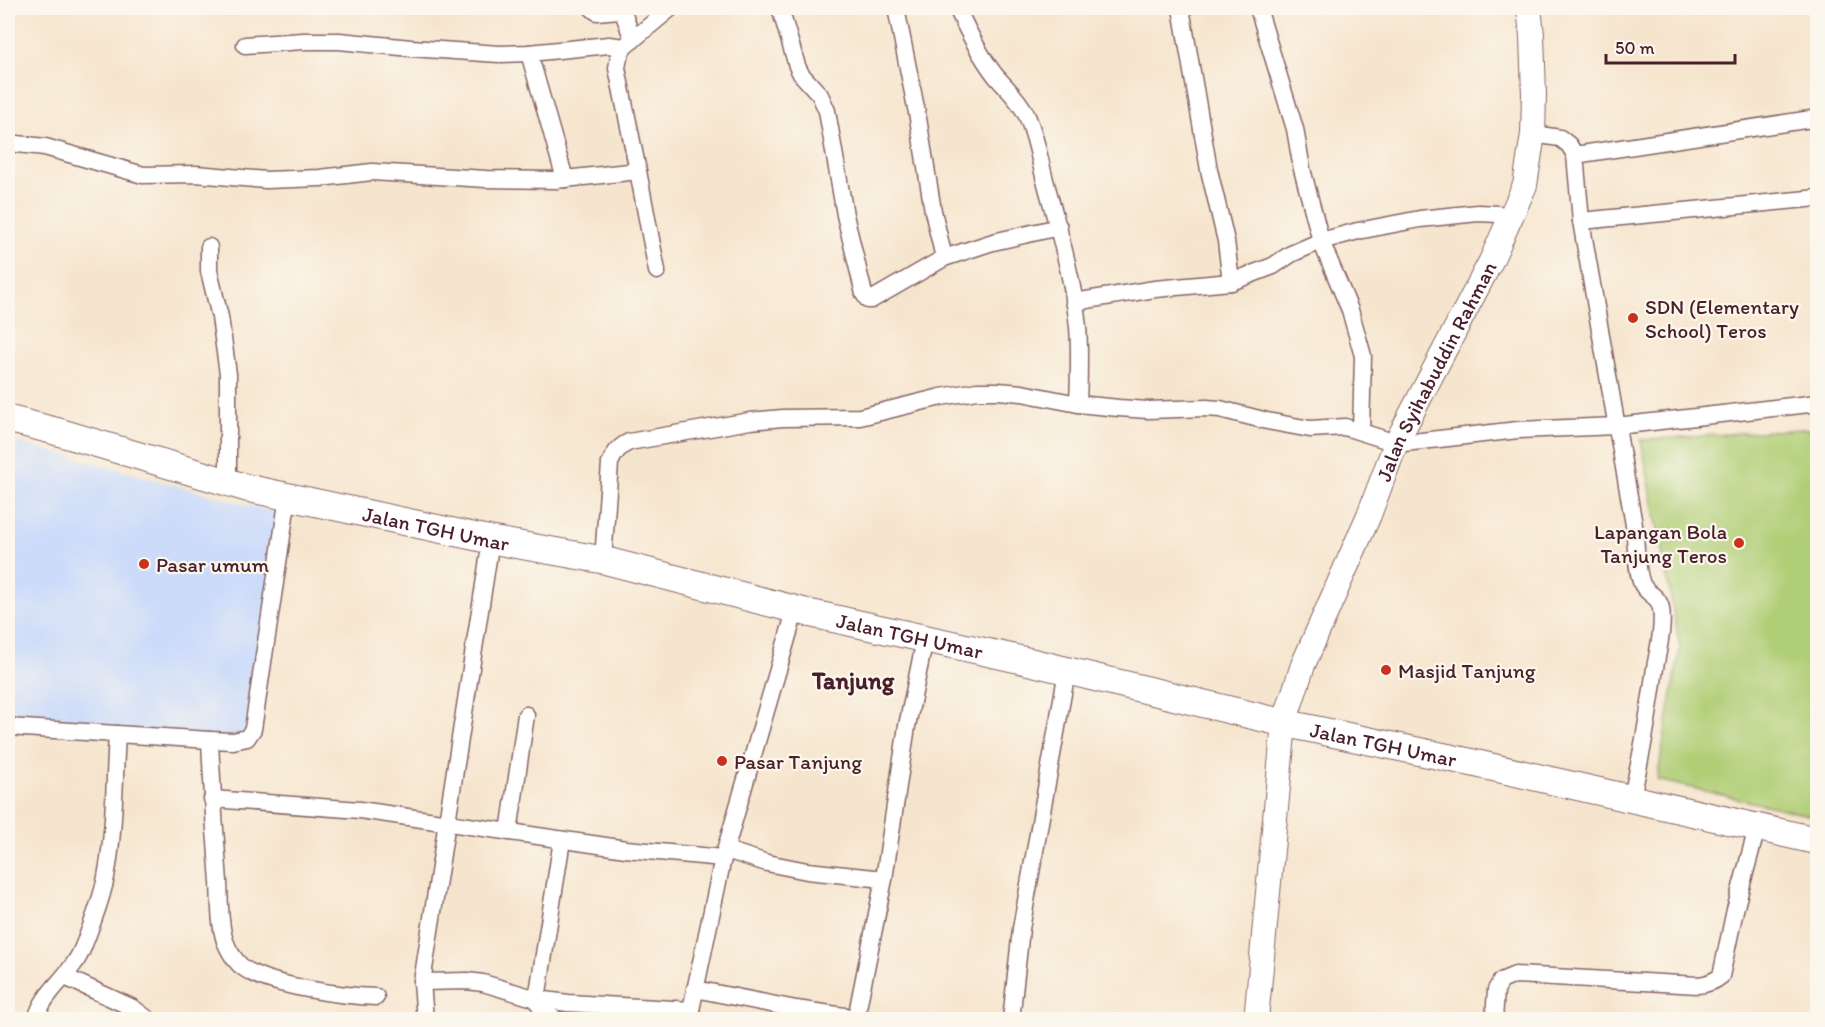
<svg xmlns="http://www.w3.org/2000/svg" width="1825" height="1027" font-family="Itim,sans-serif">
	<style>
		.built { fill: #ccdbfa }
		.green { fill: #b0ce76; stroke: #7d7650; stroke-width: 1.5 }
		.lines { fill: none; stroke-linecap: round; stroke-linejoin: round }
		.street-casing { stroke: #866464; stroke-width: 19 }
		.secondary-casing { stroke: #866464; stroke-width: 26 }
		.primary-casing { stroke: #866464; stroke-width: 29 }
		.street { stroke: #fff; stroke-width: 16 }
		.secondary { stroke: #fff; stroke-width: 24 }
		.primary { stroke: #fff; stroke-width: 27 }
		.poi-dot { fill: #c8321e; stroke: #fbf7ec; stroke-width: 2 }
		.labels { text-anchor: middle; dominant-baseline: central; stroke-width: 4.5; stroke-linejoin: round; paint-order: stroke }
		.poi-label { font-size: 21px; fill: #4a1f2b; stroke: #fbf7ec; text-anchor: start }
		.street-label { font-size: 21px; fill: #4a1f2b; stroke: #fbf7ec }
		.quarter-label { font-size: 24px; font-weight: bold; fill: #4a1f2b; stroke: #fbf7ec }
	</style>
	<rect width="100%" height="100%" fill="#fbf7ec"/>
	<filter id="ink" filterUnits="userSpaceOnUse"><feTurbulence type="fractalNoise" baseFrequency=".0167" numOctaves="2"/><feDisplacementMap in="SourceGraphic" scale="12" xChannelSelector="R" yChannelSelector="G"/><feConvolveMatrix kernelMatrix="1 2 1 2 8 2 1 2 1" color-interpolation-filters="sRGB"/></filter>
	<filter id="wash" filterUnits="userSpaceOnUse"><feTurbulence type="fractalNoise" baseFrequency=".008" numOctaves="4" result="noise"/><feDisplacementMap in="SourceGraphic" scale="24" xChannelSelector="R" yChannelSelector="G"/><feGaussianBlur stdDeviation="1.35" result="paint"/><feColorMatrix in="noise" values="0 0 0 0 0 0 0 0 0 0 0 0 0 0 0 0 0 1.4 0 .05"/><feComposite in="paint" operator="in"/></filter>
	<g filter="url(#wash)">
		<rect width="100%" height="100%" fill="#f6e5ce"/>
		<polygon class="built" points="17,442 284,515 253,746 8,730 8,613"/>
		<polygon class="green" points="1817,428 1818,428 1817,817 1657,780 1680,647 1641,440"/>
	</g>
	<g filter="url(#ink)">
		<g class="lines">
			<g class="street-casing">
				<g id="street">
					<polyline points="592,8 597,12 619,10 623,12 633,40"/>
					<polyline points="780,8 797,66 801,74 820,95 827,111 845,215 864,294 868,300 871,300 944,258 993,242 1059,227"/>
					<polyline points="896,8 918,118 933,211 944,258"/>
					<path d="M957,8C968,32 979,54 995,75C1006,88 1018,98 1026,114C1036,135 1039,158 1045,180C1058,228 1073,277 1078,327C1080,352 1079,378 1078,404"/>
					<polyline points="1181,8 1209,170 1226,241 1231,282"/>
					<polyline points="1258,8 1295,129 1302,169 1321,241 1358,231 1420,219 1478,213 1499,214 1511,219"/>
					<polyline points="245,45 303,41 339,41 411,48 499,54 529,53 609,45 624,47"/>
					<polyline points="529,53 565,179"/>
					<path d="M1533,134L1560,138L1569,145L1575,155L1581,221L1634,525C1636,541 1636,571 1642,584C1647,595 1659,595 1661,609C1664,627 1658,650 1655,668C1649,713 1642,756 1631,800"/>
					<polyline points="8,143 45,147 143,175 196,174 266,180 320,178 372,172 486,179 556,180 638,171 617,68 619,57 624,47 671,8"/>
					<polyline points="1575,155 1818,118"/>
					<polyline points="638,171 657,271"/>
					<polyline points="1581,221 1818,198"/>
					<polyline points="209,247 209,271 220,317 228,374 228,482"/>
					<polyline points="1074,302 1155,289 1231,282 1273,266 1291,254 1321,241 1350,310 1363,356 1361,431"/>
					<path d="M603,560L610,463C615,452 619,447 629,442L750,421L783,418L860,417L941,397L977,391H998L1022,393L1078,404L1119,408L1148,410L1206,408L1220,409L1267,421L1310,429L1345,427L1396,443H1404L1518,430L1617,426L1818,403"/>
					<polyline points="8,727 210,740 233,741 247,738 253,729 288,496"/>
					<path d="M210,740C212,788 215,835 219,882C220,901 219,923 225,941C228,949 234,959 240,965C262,986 345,996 376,997"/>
					<polyline points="212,799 360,810 626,849 723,858"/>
					<polyline points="509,832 526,715"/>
					<polyline points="726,850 767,863 807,871 884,879"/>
					<polyline points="65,977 133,1008 149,1020"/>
					<polyline points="422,982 467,981 483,983 537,999 568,1003 691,1010"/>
					<polyline points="695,989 796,1009 865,1019"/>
					<polyline points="856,1018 884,879 907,726 925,639"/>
					<path d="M36,1020C43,990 73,975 83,947C91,927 102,897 106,877C115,830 114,781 117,734"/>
					<polyline points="425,1020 422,982 491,540"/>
					<path d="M557,1020C549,1014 539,1009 537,999L562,840"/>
					<polyline points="692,1020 691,1010 723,858 796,608"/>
					<polyline points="1011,1020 1021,929 1067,671"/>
					<path d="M1494,1020L1496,990L1501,981L1515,975L1698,985C1708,984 1714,982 1721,976L1735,910L1757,828"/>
				</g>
			</g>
			<g class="secondary-casing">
				<g id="secondary">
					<path id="s1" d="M1256,1020L1284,723L1303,665L1369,515L1396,443L1491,261L1525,185L1533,134L1534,95L1532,35L1529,8"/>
				</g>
			</g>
			<g class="primary-casing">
				<g id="primary">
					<path id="s2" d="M8,419L55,431L247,488L491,540L603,560L813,614L1031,662L1284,723L1469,762L1818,841"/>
				</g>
			</g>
			<use href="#street" class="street"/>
			<use href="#secondary" class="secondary"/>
			<use href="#primary" class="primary"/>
		</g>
	</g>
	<g class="poi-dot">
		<circle cx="1633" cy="318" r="6"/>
		<circle cx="1739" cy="543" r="6"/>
		<circle cx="144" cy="564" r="6"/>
		<circle cx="1386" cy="670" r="6"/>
		<circle cx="722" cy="761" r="6"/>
	</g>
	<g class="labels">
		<g class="poi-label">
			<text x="1645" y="306">SDN (Elementary<tspan x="1645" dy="24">School) Teros</tspan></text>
			<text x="1727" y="531" text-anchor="end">Lapangan Bola<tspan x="1727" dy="24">Tanjung Teros</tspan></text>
			<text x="156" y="564">Pasar umum</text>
			<text x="1398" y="670">Masjid Tanjung</text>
			<text x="734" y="761">Pasar Tanjung</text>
		</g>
		<g class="street-label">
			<text stroke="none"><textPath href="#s1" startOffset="682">Jalan Syihabuddin Rahman</textPath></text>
			<text stroke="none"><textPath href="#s2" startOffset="442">Jalan TGH Umar</textPath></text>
			<text stroke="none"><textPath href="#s2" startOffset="928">Jalan TGH Umar</textPath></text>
			<text stroke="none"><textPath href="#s2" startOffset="1414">Jalan TGH Umar</textPath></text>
		</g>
		<g class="quarter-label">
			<text x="853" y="680">Tanjung</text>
		</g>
	</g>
	<rect width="1825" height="1027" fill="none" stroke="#fbf7ec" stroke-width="30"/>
	<path d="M1606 54v9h129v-9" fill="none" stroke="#4a1f2b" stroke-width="3"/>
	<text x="1615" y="54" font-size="18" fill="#4a1f2b" stroke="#fbf7ec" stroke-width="4.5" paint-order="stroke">50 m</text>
</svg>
